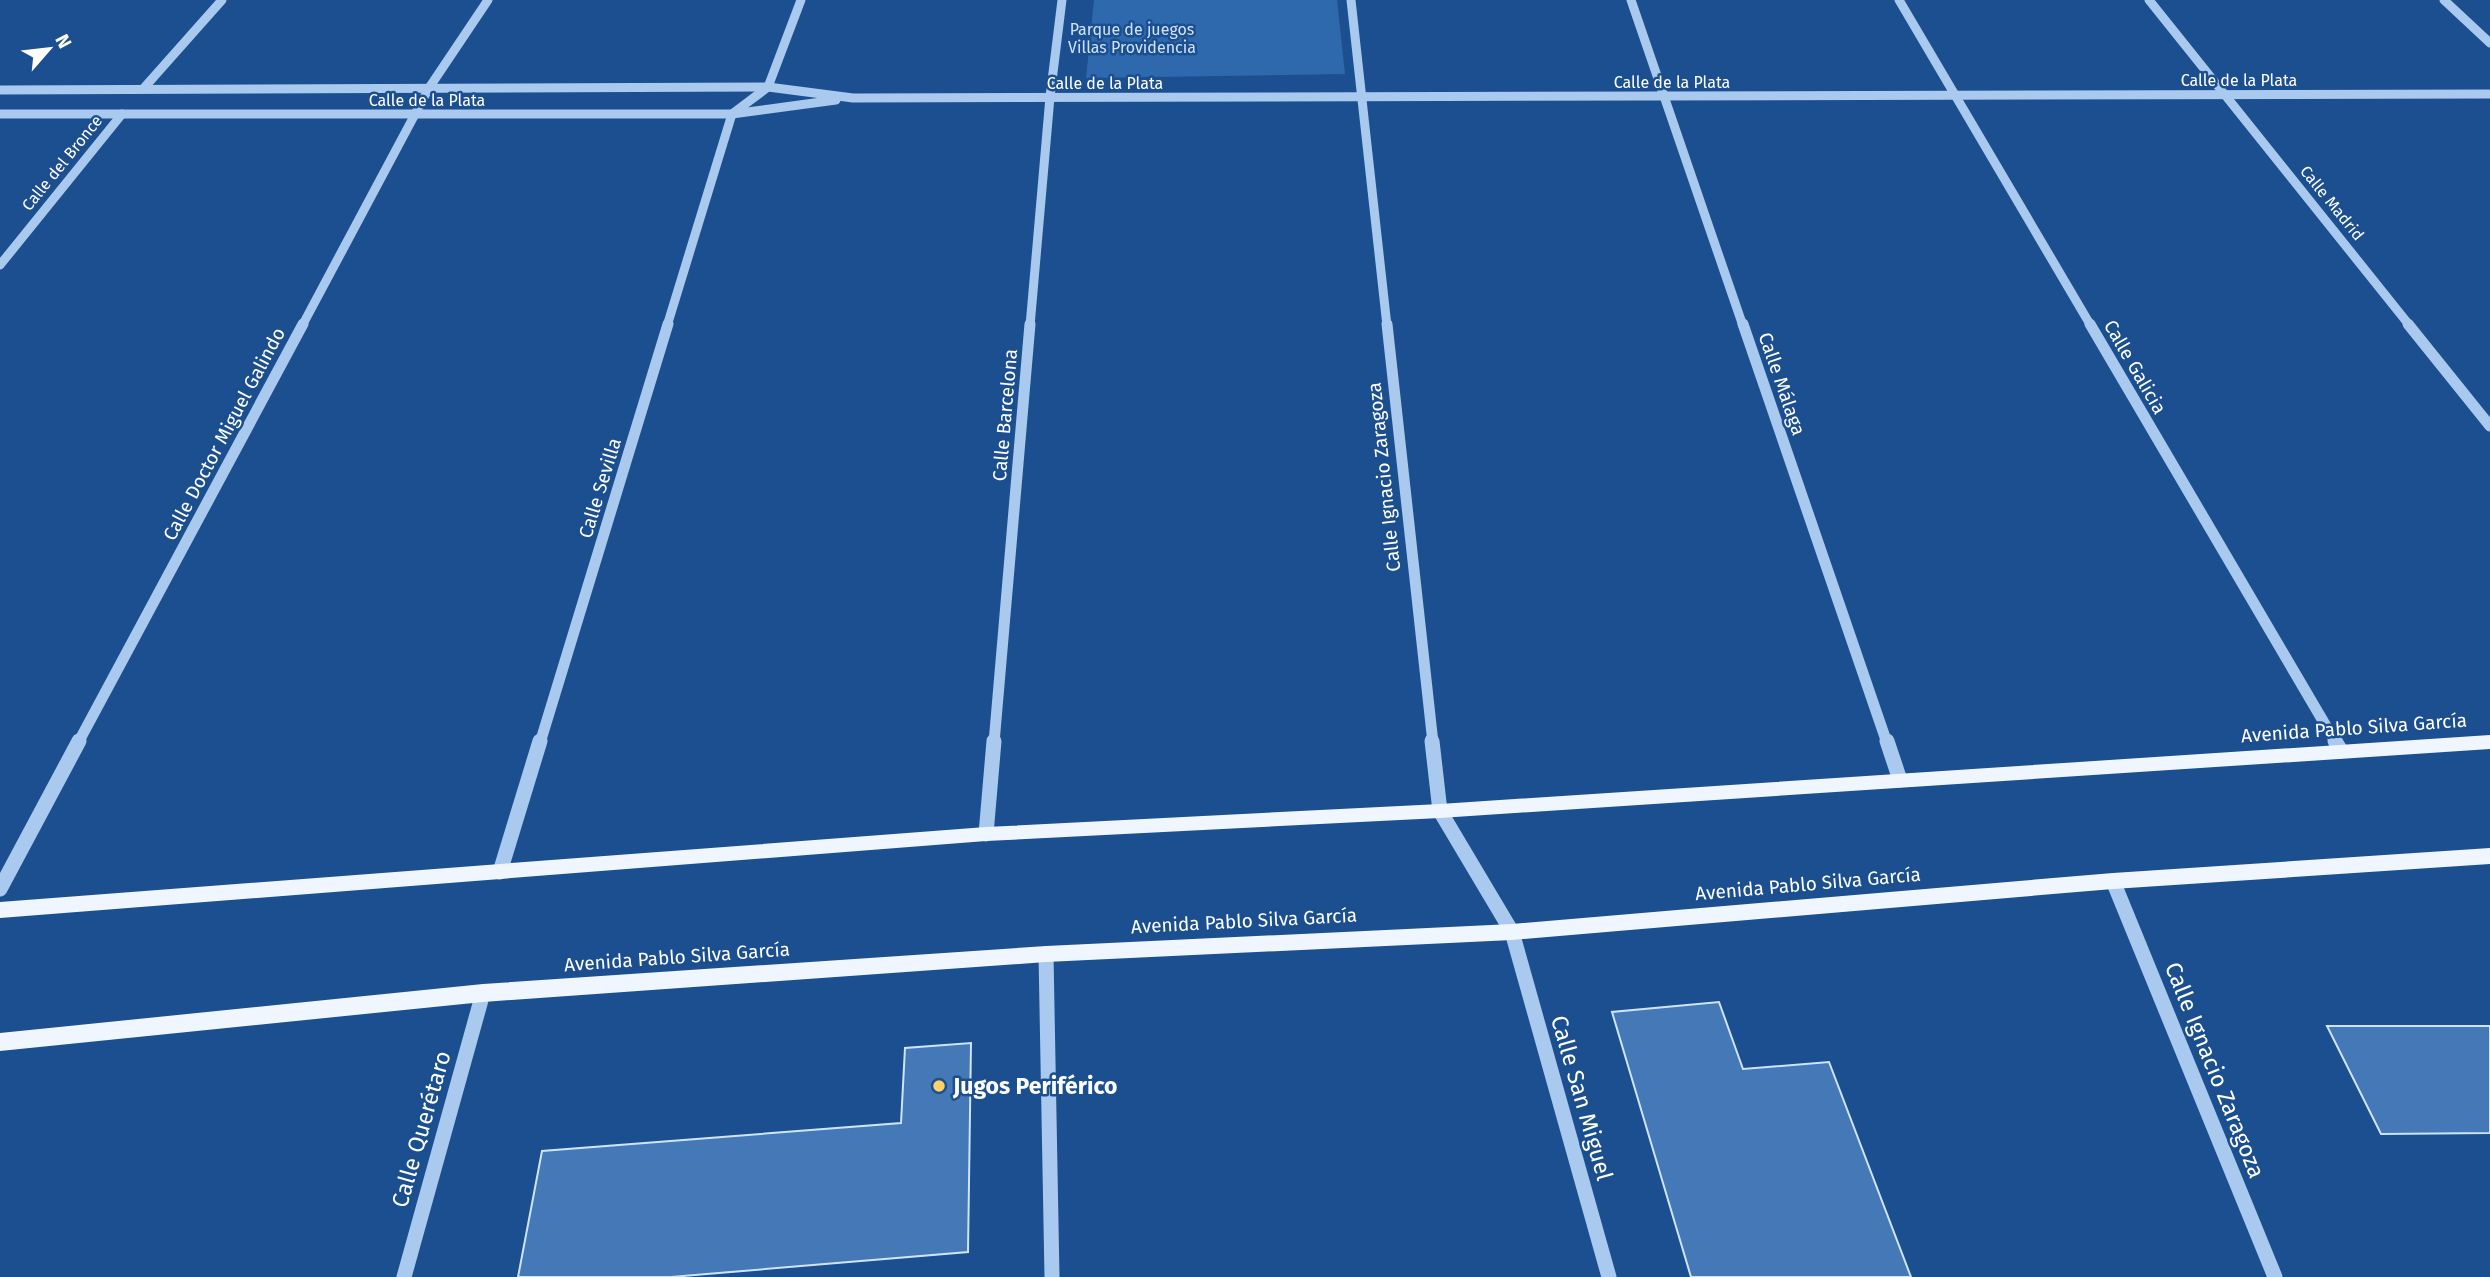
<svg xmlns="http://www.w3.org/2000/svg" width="2490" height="1277" font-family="'Fira Sans',sans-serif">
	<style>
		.green { fill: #2e69ad }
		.building { fill: #4478b7; stroke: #cfe3fa; stroke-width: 2 }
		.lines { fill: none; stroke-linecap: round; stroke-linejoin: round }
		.minor-far2 { stroke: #a9c9ee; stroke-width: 9 }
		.minor-far1 { stroke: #a9c9ee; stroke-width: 11 }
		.minor { stroke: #a9c9ee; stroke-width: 15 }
		.major { fill: #f0f6ff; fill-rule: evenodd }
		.poi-dot { fill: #ffd166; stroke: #1b4f8f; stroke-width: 2.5 }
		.labels { text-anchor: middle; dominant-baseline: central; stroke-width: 5; stroke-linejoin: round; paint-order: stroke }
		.far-park-label { font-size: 16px; fill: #cfe3fa; stroke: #1b4f8f }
		.far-street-label { font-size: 16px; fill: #fff; stroke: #1b4f8f }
		.street-label { font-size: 19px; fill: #fff; stroke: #1b4f8f }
		.near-street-label { font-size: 23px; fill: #fff; stroke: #1b4f8f }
		.near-poi-label { font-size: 23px; font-weight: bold; fill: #fff; stroke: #1b4f8f; text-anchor: start }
	</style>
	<rect width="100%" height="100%" fill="#1b4f8f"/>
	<polygon class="green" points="1094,0 1337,0 1345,74 1086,78"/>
	<g class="building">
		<polygon points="1719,1002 1743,1069 1829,1062 1911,1277 1691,1277 1612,1012"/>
		<polygon points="2327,1026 2490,1026 2490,1133 2381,1134"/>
		<polygon points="971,1043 968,1252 671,1277 518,1277 542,1151 901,1123 905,1048"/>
	</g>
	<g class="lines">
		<g class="minor-far2">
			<polyline points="1351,0 1387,326"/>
			<polyline points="1631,0 1743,326"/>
			<polyline points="1899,0 2091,326"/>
			<polyline points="2149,0 2410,326"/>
			<polyline points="2444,0 2490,43"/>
			<polyline points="768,87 801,0"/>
			<polyline points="143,89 222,0"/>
			<polyline points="0,90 768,87 853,98 2490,94"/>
			<polyline points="0,114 732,114 836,100"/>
			<polyline points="732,114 768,87"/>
			<polyline points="0,265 122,114"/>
			<polyline points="302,326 429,88 488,0"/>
			<polyline points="667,326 732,114"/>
			<polyline points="1030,326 1050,97 1062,0"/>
		</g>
		<g class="minor-far1">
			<polyline points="1387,324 1433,743"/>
			<polyline points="1743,324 1887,743"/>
			<polyline points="2090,324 2336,743"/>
			<polyline points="2408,324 2490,426"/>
			<polyline points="78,743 303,324"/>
			<polyline points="540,743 668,324"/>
			<polyline points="994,743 1030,324"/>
		</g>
		<g class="minor">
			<polyline points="1432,741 1440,811 1512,932 1609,1277"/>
			<polyline points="1887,741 1900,780"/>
			<polyline points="2335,741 2341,751"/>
			<polyline points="986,834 994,741"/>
			<polyline points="500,872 540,741"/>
			<polyline points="2113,881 2275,1277"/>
			<polyline points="0,889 79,741"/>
			<polyline points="1046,954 1052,1277"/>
			<polyline points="404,1277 483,993"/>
		</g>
		<g class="major">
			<polygon points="2490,735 2490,749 1440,818 986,841 0,918 0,902 986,827 1440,804"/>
			<polygon points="2490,848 2490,864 2113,889 1512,940 1046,962 483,1002 0,1051 0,1033 483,984 1046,946 1512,924 2113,873"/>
		</g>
	</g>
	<circle class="poi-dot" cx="939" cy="1086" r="7"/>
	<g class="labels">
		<g class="far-park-label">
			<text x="1132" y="29">Parque de juegos<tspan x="1132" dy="18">Villas Providencia</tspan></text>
		</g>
		<g class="far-street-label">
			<text x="2239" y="80">Calle de la Plata</text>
			<text x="1672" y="82">Calle de la Plata</text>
			<text x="1105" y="83">Calle de la Plata</text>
			<text x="427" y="100">Calle de la Plata</text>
			<text transform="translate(62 163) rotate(-51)">Calle del Bronce</text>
			<text transform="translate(2332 203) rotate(51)">Calle Madrid</text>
		</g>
		<g class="street-label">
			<text transform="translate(2135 367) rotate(60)">Calle Galicia</text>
			<text transform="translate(1782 384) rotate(71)">Calle Málaga</text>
			<text transform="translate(1005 415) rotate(-85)">Calle Barcelona</text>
			<text transform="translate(224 434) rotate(-62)">Calle Doctor Miguel Galindo</text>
			<text transform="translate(1384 477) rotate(-96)">Calle Ignacio Zaragoza</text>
			<text transform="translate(600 488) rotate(-73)">Calle Sevilla</text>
			<text transform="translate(2354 728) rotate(-4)">Avenida Pablo Silva García</text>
			<text transform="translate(1808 884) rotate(-5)">Avenida Pablo Silva García</text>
			<text transform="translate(1244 921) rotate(-3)">Avenida Pablo Silva García</text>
			<text transform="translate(677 957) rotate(-4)">Avenida Pablo Silva García</text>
		</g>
		<g class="near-street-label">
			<text transform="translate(2215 1070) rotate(68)">Calle Ignacio Zaragoza</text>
			<text transform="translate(1582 1098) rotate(74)">Calle San Miguel</text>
			<text transform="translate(421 1129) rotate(-74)">Calle Querétaro</text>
		</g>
		<g class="near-poi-label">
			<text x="953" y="1086">Jugos Periférico</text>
		</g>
	</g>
	<g transform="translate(49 49) rotate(62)" stroke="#1b4f8f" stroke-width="5" paint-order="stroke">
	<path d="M0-5L12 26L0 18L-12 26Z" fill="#ffffff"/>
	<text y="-10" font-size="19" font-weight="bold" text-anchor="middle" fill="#ffffff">N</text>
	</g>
</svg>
